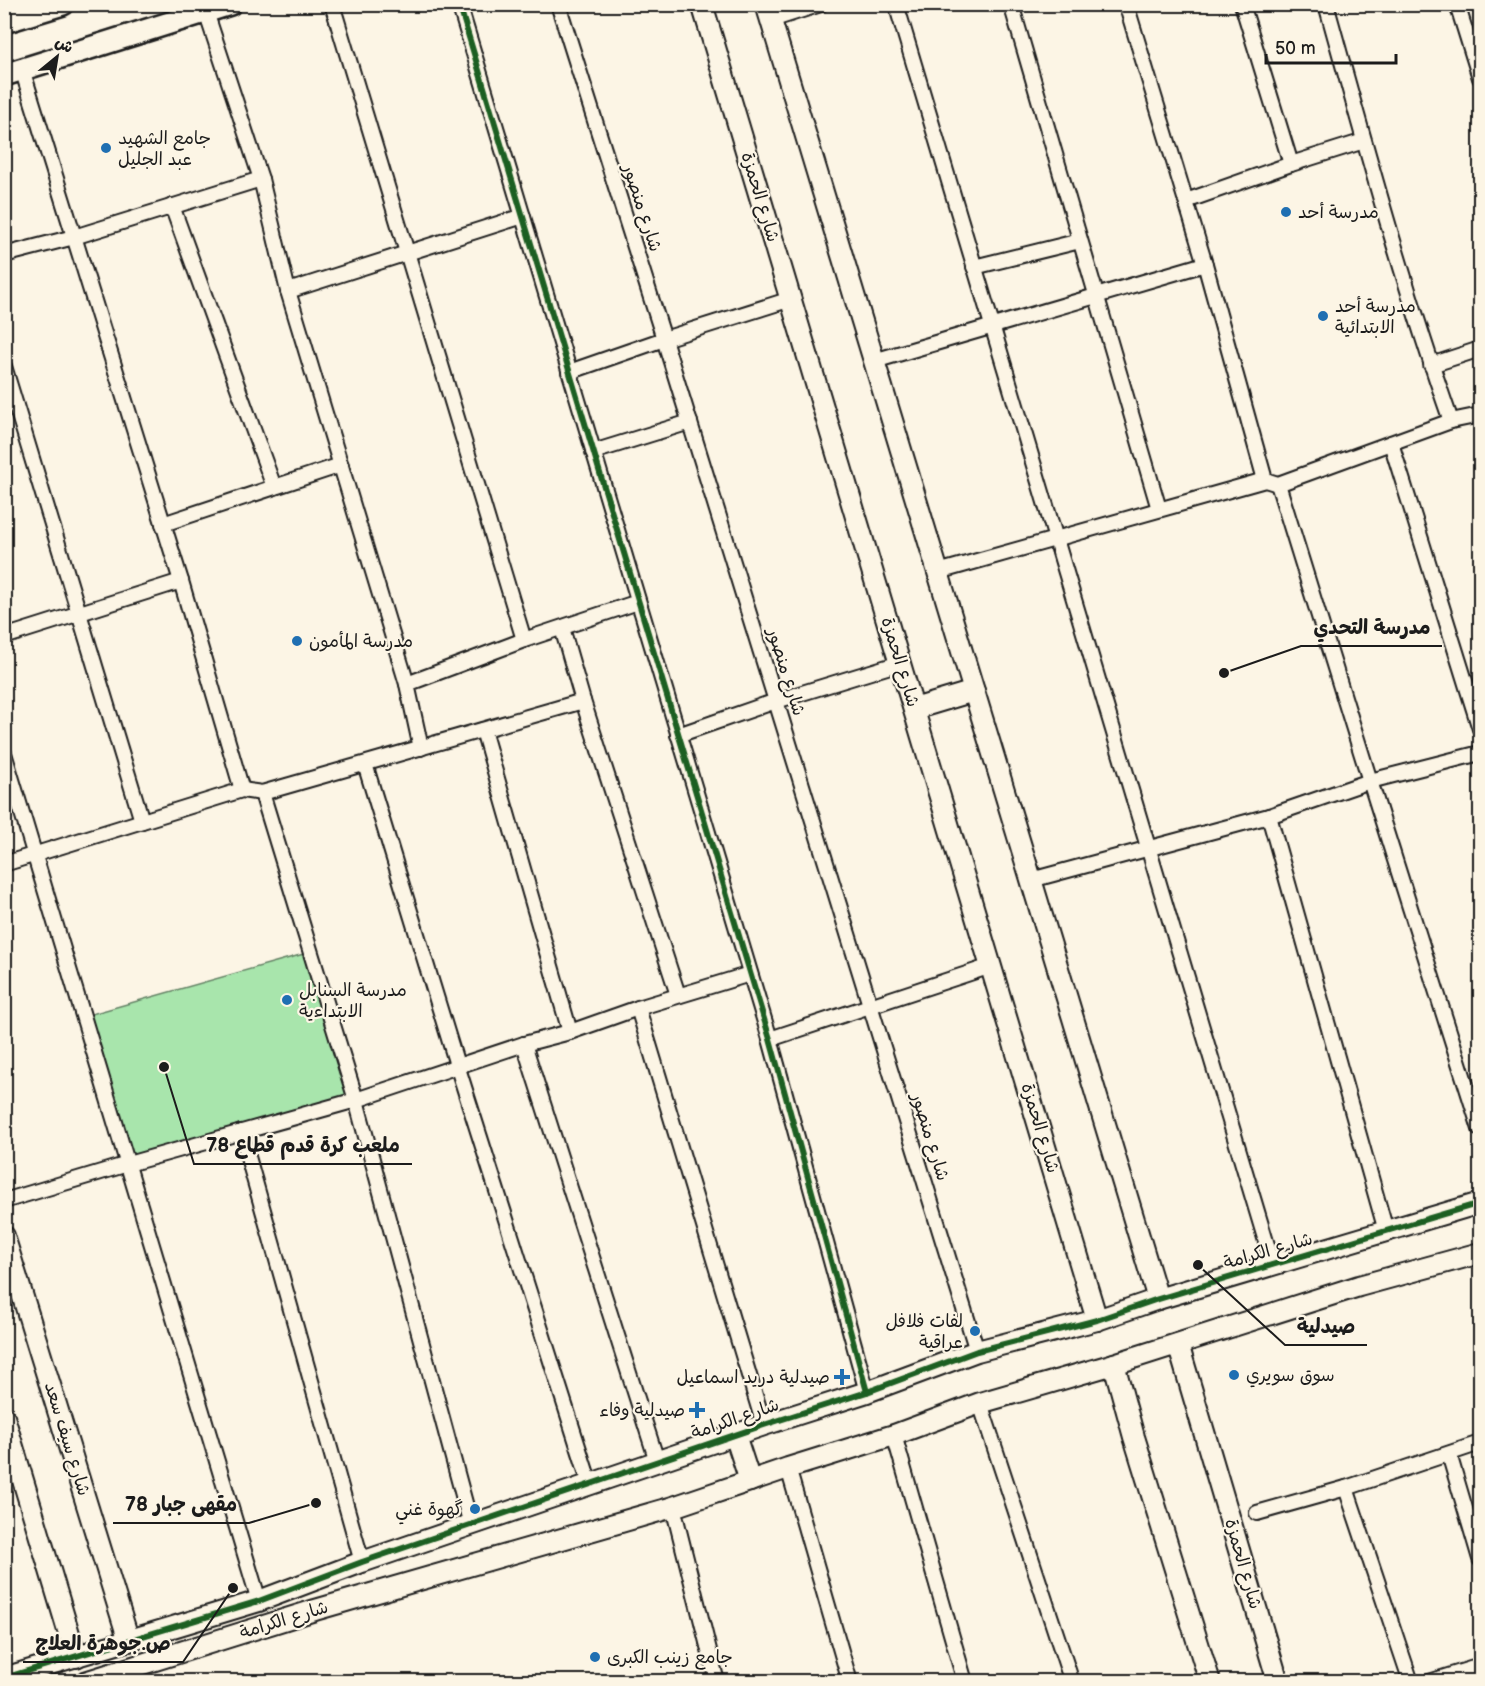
<svg xmlns="http://www.w3.org/2000/svg" width="1485" height="1686" font-family="'Balsamiq Sans','Playpen Sans Arabic',sans-serif">
	<style>
		.green { fill: #a8e5ac; stroke: #628064; stroke-width: 1.5 }
		.lines { fill: none; stroke-linecap: round; stroke-linejoin: round }
		.street-casing { stroke: #1c1c1c; stroke-width: 18 }
		.secondary-casing { stroke: #1c1c1c; stroke-width: 24 }
		.primary-casing { stroke: #1c1c1c; stroke-width: 26 }
		.street { stroke: #fcf5e5; stroke-width: 14 }
		.secondary { stroke: #fcf5e5; stroke-width: 20 }
		.primary { stroke: #fcf5e5; stroke-width: 21 }
		.cycleway-casing { stroke: #fcf5e5; stroke-width: 10 }
		.cycleway { stroke: #1b5e20; stroke-width: 6 }
		.poi-dot { fill: #1f6fb2; stroke: #fcf5e5; stroke-width: 2 }
		.labels { text-anchor: middle; dominant-baseline: central; stroke-width: 4.5; stroke-linejoin: round; paint-order: stroke }
		.poi-label { font-size: 18px; fill: #1c1c1c; stroke: #fcf5e5; text-anchor: start }
		.street-label { font-size: 18px; fill: #1c1c1c; stroke: #fcf5e5 }
		.leader { fill: none; stroke: #1c1c1c; stroke-width: 2 }
		.callout-dot { fill: #1c1c1c; stroke: #fcf5e5; stroke-width: 2 }
		.callout-label { font-size: 20px; text-anchor: middle; font-weight: bold; fill: #1c1c1c; stroke: #fcf5e5; stroke-width: 4.5; stroke-linejoin: round; paint-order: stroke }
	</style>
	<rect width="100%" height="100%" fill="#fcf5e5"/>
	<filter id="ink" filterUnits="userSpaceOnUse"><feTurbulence type="fractalNoise" baseFrequency=".0167" numOctaves="2"/><feDisplacementMap in="SourceGraphic" scale="12" xChannelSelector="R" yChannelSelector="G"/><feConvolveMatrix kernelMatrix="1 2 1 2 8 2 1 2 1" color-interpolation-filters="sRGB"/></filter>
	<g filter="url(#ink)">
		<polygon class="green" points="311,952 356,1100 128,1164 88,1015"/>
		<g class="lines">
			<g class="street-casing">
				<g id="street">
					<polyline points="332,4 524,640"/>
					<polyline points="459,4 770,1039 867,1392"/>
					<polyline points="558,4 664,339 977,1351"/>
					<polyline points="896,4 1273,1265"/>
					<polyline points="1011,4 1159,509"/>
					<polyline points="1126,4 1205,264 1265,480"/>
					<polyline points="1242,4 1291,164"/>
					<path d="M1326,4C1365,144 1403,285 1451,421"/>
					<polyline points="1457,4 1480,78"/>
					<polyline points="206,12 261,179 288,291 407,684 421,748"/>
					<polyline points="771,20 821,4"/>
					<polyline points="22,69 181,581 242,790"/>
					<polyline points="1186,201 1291,164 1364,141"/>
					<polyline points="172,206 274,487"/>
					<polyline points="4,255 74,237 261,179"/>
					<polyline points="974,267 1080,241"/>
					<polyline points="288,291 523,216"/>
					<polyline points="874,361 1205,264"/>
					<polyline points="1431,365 1480,349"/>
					<polyline points="4,366 142,821"/>
					<polyline points="569,372 664,339 791,299"/>
					<polyline points="1391,443 1480,729"/>
					<polyline points="593,452 690,422"/>
					<polyline points="1278,484 1370,781 1480,1129"/>
					<polyline points="163,524 341,465"/>
					<polyline points="938,572 1265,480 1278,484 1451,421 1480,415"/>
					<polyline points="562,628 583,701 678,995"/>
					<polyline points="4,637 181,581"/>
					<polyline points="407,684 524,640 638,602"/>
					<polyline points="483,730 570,1032"/>
					<polyline points="678,735 776,701 900,663"/>
					<polyline points="4,753 259,1601"/>
					<polyline points="365,764 457,1065 590,1484"/>
					<polyline points="262,793 356,1100 471,1525"/>
					<polyline points="1269,816 1386,1231"/>
					<polyline points="4,864 242,790 262,793 583,701"/>
					<polyline points="1031,880 1269,816 1370,781 1480,753"/>
					<polyline points="638,1008 764,1425"/>
					<polyline points="770,1039 991,966"/>
					<polyline points="524,1044 657,1461"/>
					<polyline points="241,1132 362,1562"/>
					<polyline points="4,1201 128,1164 356,1100 524,1044 570,1032 638,1008 750,974"/>
					<polyline points="980,1403 1072,1682"/>
					<polyline points="894,1435 965,1682"/>
					<polyline points="1449,1454 1480,1559"/>
					<polyline points="788,1468 850,1682"/>
					<polyline points="1346,1488 1411,1682"/>
					<polyline points="673,1507 717,1682"/>
					<polyline points="1257,1513 1346,1488 1480,1443"/>
					<polyline points="1429,1682 1480,1666"/>
				</g>
			</g>
			<g class="secondary-casing">
				<g id="secondary">
					<polyline points="702,4 1097,1320"/>
					<polyline points="766,4 1158,1299"/>
					<polyline points="914,709 974,691"/>
					<polyline points="4,1236 129,1641"/>
					<polyline points="1178,1344 1278,1682"/>
					<polyline points="1114,1364 1134,1437 1210,1682"/>
					<polyline points="4,1417 76,1657"/>
					<polyline points="735,1435 750,1481"/>
					<polyline points="4,1678 259,1601 362,1562 764,1425 867,1392 977,1351 1097,1320 1158,1299 1480,1203"/>
					<polyline points="85,1682 315,1610 673,1507 788,1468 894,1435 980,1403 1114,1364 1359,1286 1480,1253"/>
				</g>
			</g>
			<g class="primary-casing">
				<g id="primary">
					<polyline points="4,22 63,4"/>
					<polyline points="4,75 230,4"/>
				</g>
			</g>
			<use href="#street" class="street"/>
			<use href="#secondary" class="secondary"/>
			<use href="#primary" class="primary"/>
			<g class="cycleway-casing">
				<g id="cycleway">
					<polyline points="459,4 770,1039 867,1392"/>
					<polyline points="4,1678 259,1601 362,1562 764,1425 867,1392 977,1351 1097,1320 1158,1299 1480,1203"/>
				</g>
			</g>
			<use href="#cycleway" class="cycleway"/>
		</g>
	</g>
	<g class="poi-dot">
		<circle cx="106" cy="148" r="6"/>
		<circle cx="1286" cy="212" r="6"/>
		<circle cx="1323" cy="316" r="6"/>
		<circle cx="297" cy="641" r="6"/>
		<circle cx="287" cy="1000" r="6"/>
		<circle cx="975" cy="1331" r="6"/>
		<circle cx="1234" cy="1375" r="6"/>
		<path d="M839 1368h6v6h6v6h-6v6h-6v-6h-6v-6h6z"/>
		<path d="M694 1401h6v6h6v6h-6v6h-6v-6h-6v-6h6z"/>
		<circle cx="475" cy="1509" r="6"/>
		<circle cx="595" cy="1657" r="6"/>
	</g>
	<g class="labels">
		<g class="poi-label">
			<text x="118" y="138">جامع الشهيد<tspan x="118" dy="21">عبد الجليل</tspan></text>
			<text x="1298" y="212">مدرسة أحد</text>
			<text x="1335" y="306">مدرسة أحد<tspan x="1335" dy="21">الابتدائية</tspan></text>
			<text x="309" y="641">مدرسة المأمون</text>
			<text x="299" y="990">مدرسة السنابل<tspan x="299" dy="21">الابتداءية</tspan></text>
			<text x="963" y="1321" text-anchor="end">لفات فلافل<tspan x="963" dy="21">عراقية</tspan></text>
			<text x="1246" y="1375">سوق سويري</text>
			<text x="830" y="1377" text-anchor="end">صيدلية دريد اسماعيل</text>
			<text x="685" y="1410" text-anchor="end">صيدلية وفاء</text>
			<text x="463" y="1509" text-anchor="end">گهوة غني</text>
			<text x="607" y="1657">جامع زينب الكبرى</text>
		</g>
		<g class="street-label">
			<text transform="translate(760 197) rotate(73)">شارع الحمزة</text>
			<text transform="translate(642 208) rotate(72)">شارع منصور</text>
			<text transform="translate(900 662) rotate(73)">شارع الحمزة</text>
			<text transform="translate(786 672) rotate(73)">شارع منصور</text>
			<text transform="translate(1040 1128) rotate(73)">شارع الحمزة</text>
			<text transform="translate(930 1137) rotate(73)">شارع منصور</text>
			<text transform="translate(1268 1251) rotate(-16)">شارع الكرامة</text>
			<text transform="translate(735 1419) rotate(-19)">شارع الكرامة</text>
			<text transform="translate(67 1439) rotate(73)">شارع سيف سعد</text>
			<text transform="translate(1243 1564) rotate(74)">شارع الحمزة</text>
			<text transform="translate(284 1620) rotate(-17)">شارع الكرامة</text>
		</g>
	</g>
	<path class="leader" d="M1224 673L1301 646H1442M164 1067L194 1164H412M1198 1265L1285 1345H1367M316 1503L249 1523H113M233 1588L183 1662H23"/>
	<g class="callout-dot">
		<circle cx="1224" cy="673" r="6"/>
		<circle cx="164" cy="1067" r="6"/>
		<circle cx="1198" cy="1265" r="6"/>
		<circle cx="316" cy="1503" r="6"/>
		<circle cx="233" cy="1588" r="6"/>
	</g>
	<g class="callout-label">
		<text x="1372" y="634">مدرسة التحدي</text>
		<text x="303" y="1152">ملعب كرة قدم قطاع 78</text>
		<text x="1326" y="1333">صيدلية</text>
		<text x="181" y="1511">مقهى جبار 78</text>
		<text x="103" y="1650">ص.جوهرة العلاج</text>
	</g>
	<rect width="1485" height="1686" fill="none" stroke="#fcf5e5" stroke-width="24"/>
	<rect x="12" y="12" width="1461" height="1662" fill="none" stroke="#1c1c1c" stroke-width="2" filter="url(#ink)"/>
	<g transform="translate(57 57) rotate(30)" stroke="#fcf5e5" stroke-width="4.5" paint-order="stroke">
	<path d="M0-4.5L10 22L0 15L-10 22Z" fill="#1c1c1c"/>
	<text y="-9" font-size="16" font-weight="bold" text-anchor="middle" fill="#1c1c1c">ش</text>
	</g>
	<path d="M1266 54v9h130v-9" fill="none" stroke="#1c1c1c" stroke-width="3"/>
	<text x="1275" y="54" font-size="18" fill="#1c1c1c" stroke="#fcf5e5" stroke-width="4.5" paint-order="stroke">50 m</text>
</svg>
